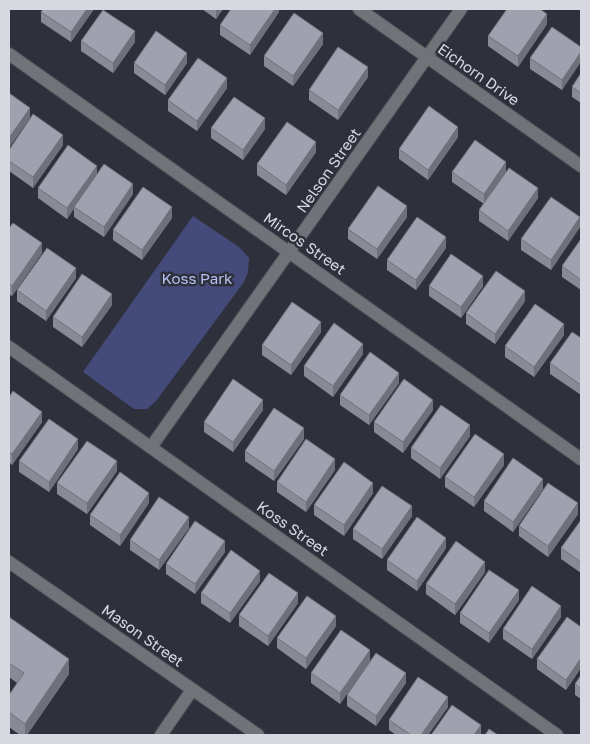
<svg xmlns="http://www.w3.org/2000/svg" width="590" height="744" font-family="'Golos Text',sans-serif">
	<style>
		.green { fill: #444b7b }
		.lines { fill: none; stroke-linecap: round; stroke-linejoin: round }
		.minor-casing { stroke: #4d4f59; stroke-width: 14 }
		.minor { stroke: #727378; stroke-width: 12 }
		.wall { fill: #898a96 }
		.shaded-wall { fill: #6f717a }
		.building { fill: #9fa1ae; stroke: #6f717a }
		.labels { text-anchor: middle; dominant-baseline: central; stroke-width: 5; stroke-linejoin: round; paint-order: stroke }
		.street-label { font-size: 15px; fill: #d8d9e0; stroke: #2e313b }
		.park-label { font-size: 15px; fill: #b8c1f1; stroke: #2e313b }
	</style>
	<rect width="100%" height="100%" fill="#2e313b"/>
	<polygon class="green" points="193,216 239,247 249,258 248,272 244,282 156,401 147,409 134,409 83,372"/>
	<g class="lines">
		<g class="minor-casing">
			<g id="minor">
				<polyline points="359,9 581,166"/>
				<polyline points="9,54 581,459"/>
				<polyline points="9,347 557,735"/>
				<polyline points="151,447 461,9"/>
				<polyline points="9,562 258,735"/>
				<polyline points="161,735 192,690"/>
			</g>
		</g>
		<use href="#minor" class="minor"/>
	</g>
	<g class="wall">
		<polygon points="94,9 71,42 41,22 41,12"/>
		<polygon points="202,9 223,9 216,19"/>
		<polygon points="279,9 279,12 250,55 220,35 220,25"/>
		<polygon points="547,24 518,67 488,46 488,36"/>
		<polygon points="81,41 135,42 113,73 81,51"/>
		<polygon points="323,44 293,86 264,66 264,56"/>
		<polygon points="581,47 562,90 530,69 530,58"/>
		<polygon points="134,63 187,63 165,95 134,73"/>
		<polygon points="581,73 581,103 572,97 572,87"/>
		<polygon points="368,77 338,120 309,100 309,90"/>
		<polygon points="227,88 197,131 168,111 168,100"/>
		<polygon points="211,128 265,129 243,160 211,138"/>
		<polygon points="458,137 428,180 399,159 399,149"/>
		<polygon points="63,145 33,188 9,171 9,150"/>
		<polygon points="316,152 286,195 257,175 257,164"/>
		<polygon points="452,172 506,172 538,198 508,241 479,221 479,210 484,204 452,182"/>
		<polygon points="97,174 133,194 104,237 74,217 74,208 67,219 38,198 38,188"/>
		<polygon points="407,217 377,259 348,239 348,229"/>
		<polygon points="172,218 142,260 113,240 113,230"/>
		<polygon points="580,227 551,270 521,250 521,239"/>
		<polygon points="9,228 42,253 12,296 9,294"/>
		<polygon points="581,239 581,290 562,277 562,266"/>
		<polygon points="446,248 416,290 387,270 387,260"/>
		<polygon points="76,278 46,321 17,301 17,290"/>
		<polygon points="429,286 483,286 461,318 429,296"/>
		<polygon points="525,301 495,344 466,324 466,313"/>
		<polygon points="112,305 82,347 53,327 53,317"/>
		<polygon points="321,332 291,375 262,355 262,345"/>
		<polygon points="564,335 534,377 505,357 505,346"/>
		<polygon points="581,338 581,395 550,374 550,363"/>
		<polygon points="363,354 333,397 304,376 304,366"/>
		<polygon points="399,383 369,425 340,405 340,395"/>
		<polygon points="9,397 42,422 12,465 9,462"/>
		<polygon points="263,410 233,452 204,432 204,422"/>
		<polygon points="433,410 403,453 374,432 374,422"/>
		<polygon points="470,436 440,479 411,458 411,448"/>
		<polygon points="304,439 274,481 245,461 245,451"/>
		<polygon points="78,449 49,492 19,472 19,461"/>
		<polygon points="504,465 474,507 445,487 445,477"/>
		<polygon points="335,470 306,512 277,492 277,482"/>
		<polygon points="117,471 87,514 57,494 57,483"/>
		<polygon points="543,489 513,532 484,511 484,501"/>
		<polygon points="373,493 344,536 314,515 314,505"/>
		<polygon points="149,503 120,546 90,525 90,515"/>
		<polygon points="578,514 548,557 519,536 519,526"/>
		<polygon points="412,516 382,559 353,539 353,529"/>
		<polygon points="581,520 581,573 561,559 561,548"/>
		<polygon points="189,528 159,570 130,550 130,540"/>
		<polygon points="446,548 417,591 387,570 387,560"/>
		<polygon points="225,552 195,594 166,574 166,564"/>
		<polygon points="485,572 455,615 426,594 426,584"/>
		<polygon points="260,581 230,623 201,603 201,593"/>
		<polygon points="519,600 489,643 460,623 460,613"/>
		<polygon points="298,603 268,646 239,626 239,615"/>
		<polygon points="9,617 69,674 27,735 20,735 9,727 9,695 17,683 9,677"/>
		<polygon points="561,617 532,659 503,639 503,629"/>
		<polygon points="336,626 306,669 277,648 277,638"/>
		<polygon points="581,627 581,668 566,690 537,669 537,659"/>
		<polygon points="370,661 340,704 311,683 311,673"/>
		<polygon points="581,675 581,699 575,695 575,684"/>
		<polygon points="406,683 376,726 347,706 347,695"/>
		<polygon points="448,707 428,735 396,735 389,730 389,720"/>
	</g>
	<g class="shaded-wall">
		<polygon points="87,9 94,9 71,42 71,32"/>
		<polygon points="216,9 223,9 216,19"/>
		<polygon points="275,9 279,9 279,12 250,55 250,45"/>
		<polygon points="547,14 547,24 518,67 518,56"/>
		<polygon points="135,31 135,42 113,73 113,63"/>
		<polygon points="323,33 323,44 293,86 293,76"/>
		<polygon points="581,52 581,62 562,90 562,80"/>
		<polygon points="187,53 187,63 165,95 165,85"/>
		<polygon points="368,67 368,77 338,120 338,110"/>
		<polygon points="227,78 227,88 197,131 197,121"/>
		<polygon points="30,108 30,118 9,148 9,138"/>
		<polygon points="265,118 265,129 243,160 243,150"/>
		<polygon points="458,127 458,137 428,180 428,170"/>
		<polygon points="63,135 63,145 33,188 33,177"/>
		<polygon points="316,142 316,152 286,195 286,185"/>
		<polygon points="506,162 506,172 484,204 484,194"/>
		<polygon points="97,166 97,176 67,219 67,208"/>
		<polygon points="133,184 133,194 104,237 104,227"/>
		<polygon points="538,188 538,198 508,241 508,231"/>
		<polygon points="407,206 407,217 377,259 377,249"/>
		<polygon points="172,207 172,218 142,260 142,250"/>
		<polygon points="10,216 10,226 9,228 9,217"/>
		<polygon points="580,217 580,227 551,270 551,260"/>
		<polygon points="446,237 446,248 416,290 416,280"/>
		<polygon points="42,243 42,253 12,296 12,286"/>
		<polygon points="76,268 76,278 46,321 46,311"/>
		<polygon points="483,276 483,286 461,318 461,307"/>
		<polygon points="525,291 525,301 495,344 495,334"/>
		<polygon points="112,294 112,305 82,347 82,337"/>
		<polygon points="321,322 321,332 291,375 291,365"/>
		<polygon points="564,324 564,335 534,377 534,367"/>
		<polygon points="363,344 363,354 333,397 333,386"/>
		<polygon points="399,373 399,383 369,425 369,415"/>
		<polygon points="263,400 263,410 233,452 233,442"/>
		<polygon points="433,400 433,410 403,453 403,442"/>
		<polygon points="42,412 42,422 12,465 12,454"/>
		<polygon points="470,425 470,436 440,479 440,468"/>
		<polygon points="304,428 304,439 274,481 274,471"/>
		<polygon points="78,439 78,449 49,492 49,482"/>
		<polygon points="504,454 504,465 474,507 474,497"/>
		<polygon points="335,459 335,470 306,512 306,502"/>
		<polygon points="117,461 117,471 87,514 87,503"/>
		<polygon points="543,479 543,489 513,532 513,522"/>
		<polygon points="373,483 373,493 344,536 344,525"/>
		<polygon points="149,493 149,503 120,546 120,535"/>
		<polygon points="578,503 578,514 548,557 548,546"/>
		<polygon points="412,506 412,516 382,559 382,549"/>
		<polygon points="189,517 189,528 159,570 159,560"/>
		<polygon points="446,538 446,548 417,591 417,581"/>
		<polygon points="225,541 225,552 195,594 195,584"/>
		<polygon points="485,562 485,572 455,615 455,604"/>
		<polygon points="260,571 260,581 230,623 230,613"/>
		<polygon points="519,590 519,600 489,643 489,633"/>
		<polygon points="298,593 298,603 268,646 268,636"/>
		<polygon points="561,606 561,617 532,659 532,649"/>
		<polygon points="336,616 336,626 306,669 306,658"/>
		<polygon points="370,650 370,661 340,704 340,693"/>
		<polygon points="581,658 581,668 566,690 566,680"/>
		<polygon points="69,659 69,674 27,735 25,735 25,724"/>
		<polygon points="406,673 406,683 376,726 376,716"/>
		<polygon points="448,697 448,707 428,735 421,735"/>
		<polygon points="481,725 481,735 474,735"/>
	</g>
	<g class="building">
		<polygon points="43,9 87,9 71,32 41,12"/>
		<polygon points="231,9 275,9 250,45 220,25"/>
		<polygon points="507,9 540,9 547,14 518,56 488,36"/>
		<polygon points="103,10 135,31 113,63 81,41"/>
		<polygon points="294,13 323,33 293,76 264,56"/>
		<polygon points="552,27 581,47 581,52 562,80 530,58"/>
		<polygon points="156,31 187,53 165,85 134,63"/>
		<polygon points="338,47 368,67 338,110 309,90"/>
		<polygon points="198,58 227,78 197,121 168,100"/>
		<polygon points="581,73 581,93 572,87"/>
		<polygon points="9,93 30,108 9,138"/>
		<polygon points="234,97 265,118 243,150 211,128"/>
		<polygon points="429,106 458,127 428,170 399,149"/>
		<polygon points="33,114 63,135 33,177 9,161 9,150"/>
		<polygon points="287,122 316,142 286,185 257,164"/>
		<polygon points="475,140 506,162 484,194 452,172"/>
		<polygon points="68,145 97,166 67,208 38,188"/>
		<polygon points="104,164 133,184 104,227 74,207"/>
		<polygon points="509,168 538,188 508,231 479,210"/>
		<polygon points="378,186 407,206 377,249 348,229"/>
		<polygon points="143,187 172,207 142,250 113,230"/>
		<polygon points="551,197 580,217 551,260 521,239"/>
		<polygon points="417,217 446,237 416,280 387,260"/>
		<polygon points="13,223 42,243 12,286 9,283 9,228"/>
		<polygon points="581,239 581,280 562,266"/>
		<polygon points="47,248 76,268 46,311 17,290"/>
		<polygon points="451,254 483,276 461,307 429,286"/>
		<polygon points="496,271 525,291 495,334 466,313"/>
		<polygon points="82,274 112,294 82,337 53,317"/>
		<polygon points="292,302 321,322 291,365 262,345"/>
		<polygon points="535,304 564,324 534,367 505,346"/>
		<polygon points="334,323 363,344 333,386 304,366"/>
		<polygon points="572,332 581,338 581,385 550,363"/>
		<polygon points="370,352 399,373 369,415 340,395"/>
		<polygon points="233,379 263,400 233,442 204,422"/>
		<polygon points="404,379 433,400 403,442 374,422"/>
		<polygon points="13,391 42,412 12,454 9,452 9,397"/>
		<polygon points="441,405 470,425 440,468 411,448"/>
		<polygon points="274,408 304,428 274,471 245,451"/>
		<polygon points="49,419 78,439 49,482 19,461"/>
		<polygon points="475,434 504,454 474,497 445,477"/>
		<polygon points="306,439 335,459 306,502 277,482"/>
		<polygon points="87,441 117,461 87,503 57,483"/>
		<polygon points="513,458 543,479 513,522 484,501"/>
		<polygon points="344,462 373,483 344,525 314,505"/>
		<polygon points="120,472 149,493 120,535 90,515"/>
		<polygon points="548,483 578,503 548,546 519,526"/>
		<polygon points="382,486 412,506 382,549 353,529"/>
		<polygon points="159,497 189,517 159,560 130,540"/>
		<polygon points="417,517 446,538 417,581 387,560"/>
		<polygon points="581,520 581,562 561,548"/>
		<polygon points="195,521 225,541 195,584 166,564"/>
		<polygon points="456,541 485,562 455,604 426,584"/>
		<polygon points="231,550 260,571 230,613 201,593"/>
		<polygon points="489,570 519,590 489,633 460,613"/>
		<polygon points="269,573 298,593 268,636 239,615"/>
		<polygon points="532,586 561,606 532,649 503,629"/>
		<polygon points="307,596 336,616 306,658 277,638"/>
		<polygon points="9,617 69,659 25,724 9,712 9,695 24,673 9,663"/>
		<polygon points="567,617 581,627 581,658 566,680 537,659"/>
		<polygon points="341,630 370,650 340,693 311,673"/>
		<polygon points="376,653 406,673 376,716 347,695"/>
		<polygon points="581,675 581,689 575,684"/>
		<polygon points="418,677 448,697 421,735 411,735 389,720"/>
		<polygon points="452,705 481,725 474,735 431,735"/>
		<polygon points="489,729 498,735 485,735"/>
	</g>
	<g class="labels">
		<g class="street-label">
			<text transform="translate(479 74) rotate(35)">Eichorn Drive</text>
			<text transform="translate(328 170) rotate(-55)">Nelson Street</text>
			<text transform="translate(305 243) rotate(35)">Mircos Street</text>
			<text transform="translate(293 528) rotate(35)">Koss Street</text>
			<text transform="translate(143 635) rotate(35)">Mason Street</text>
		</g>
		<g class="park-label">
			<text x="197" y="278">Koss Park</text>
		</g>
	</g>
	<rect width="590" height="744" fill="none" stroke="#d8d9e0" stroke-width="20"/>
</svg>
